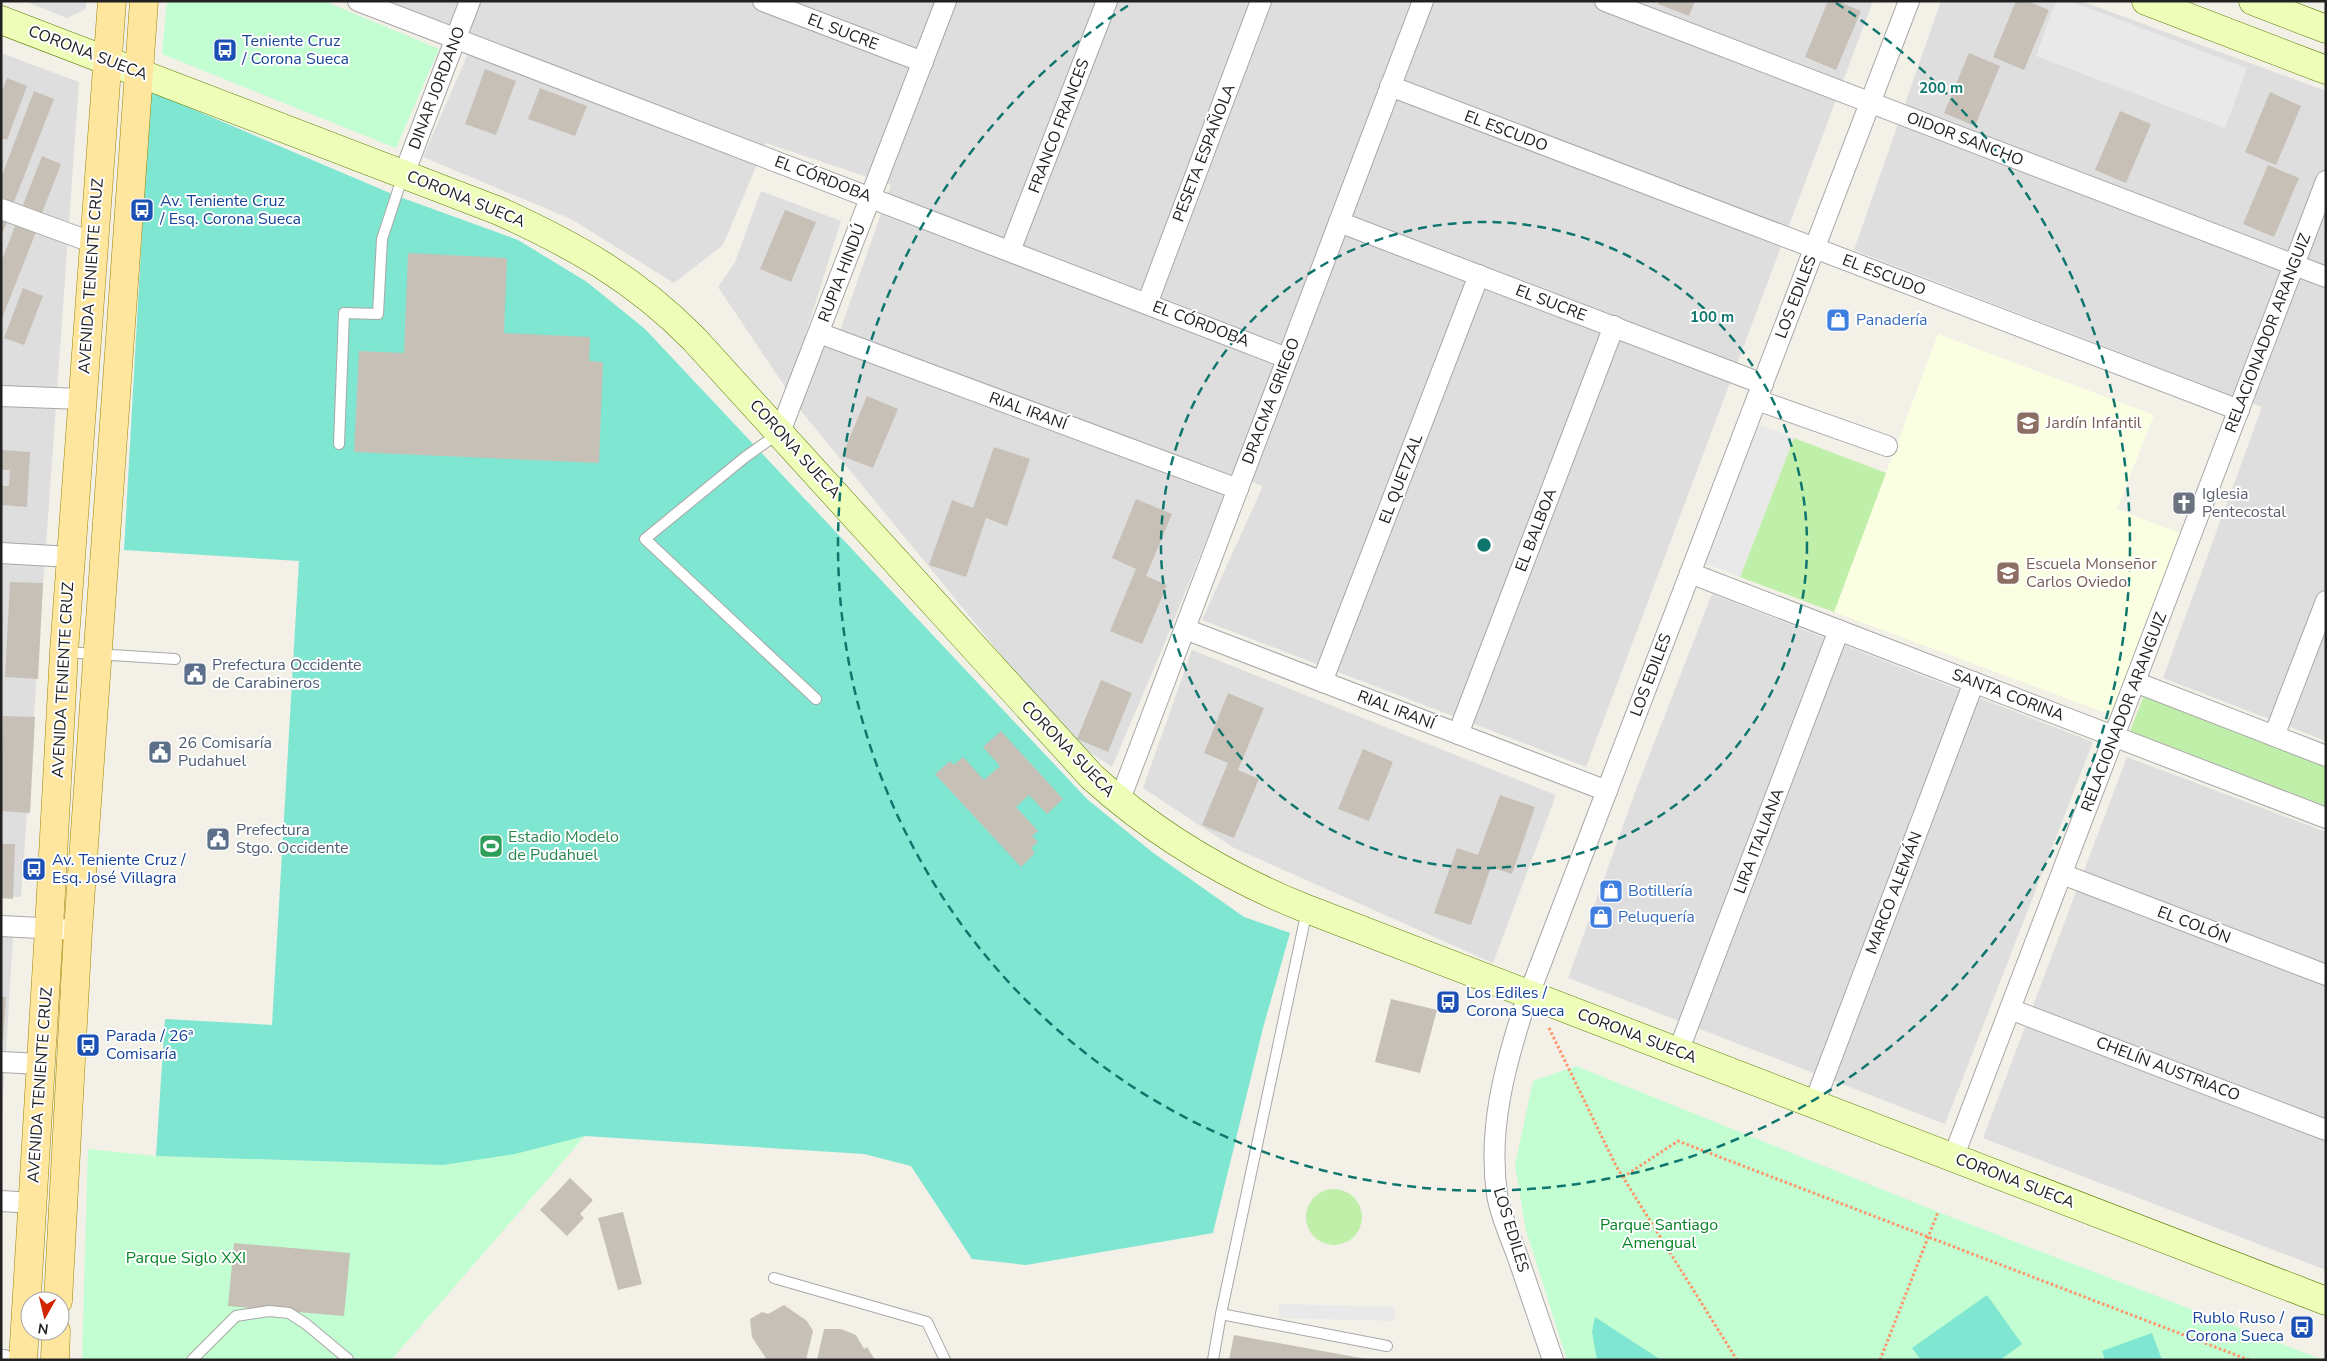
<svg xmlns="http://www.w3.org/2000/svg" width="2327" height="1361" font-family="'Nunito Sans',sans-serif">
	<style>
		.residential { fill: #dfdede }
		.education { fill: #faffe2 }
		.grass { fill: #bfefa9 }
		.park { fill: #c2fed1 }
		.pitch { fill: #7fe6d1 }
		.parking { fill: #e9e9e9 }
		.building { fill: #c7c0b6 }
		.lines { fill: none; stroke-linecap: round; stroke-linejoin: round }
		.lane-casing { stroke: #a8a8a8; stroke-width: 12 }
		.street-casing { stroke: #a8a8a8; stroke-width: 22 }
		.secondary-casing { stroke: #5b7f00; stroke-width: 29 }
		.primary-casing { stroke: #9d8500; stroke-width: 29 }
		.path { stroke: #ff946a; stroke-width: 3; stroke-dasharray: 2.5 2.5; stroke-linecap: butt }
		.lane { stroke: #fff; stroke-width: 10 }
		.street { stroke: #fff; stroke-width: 20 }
		.secondary { stroke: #eefeb8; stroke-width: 28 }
		.primary { stroke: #ffe69e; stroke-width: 28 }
		.ring { fill: none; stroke: #0f766e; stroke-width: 2.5; stroke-dasharray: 9 6 }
		.labels { text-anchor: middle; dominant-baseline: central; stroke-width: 4; stroke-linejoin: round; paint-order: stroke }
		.street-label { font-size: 16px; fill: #212121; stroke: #fff }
		.transit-label { font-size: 16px; fill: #164399; stroke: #fff; text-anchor: start }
		.shop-label { font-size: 16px; fill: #366cbe; stroke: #fff; text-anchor: start }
		.education-label { font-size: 16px; fill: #785e54; stroke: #fff; text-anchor: start }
		.worship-label { font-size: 16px; fill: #5b616d; stroke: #fff; text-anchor: start }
		.service-label { font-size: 16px; fill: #4e5e75; stroke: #fff; text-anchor: start }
		.leisure-label { font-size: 16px; fill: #27864d; stroke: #fff; text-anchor: start }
		.park-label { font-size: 16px; fill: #048525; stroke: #fff }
		.centre { fill: #0f766e; stroke: #fff; stroke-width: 2.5 }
		.ring-label { font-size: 15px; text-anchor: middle; font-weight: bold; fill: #0f766e; stroke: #fff; stroke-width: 4; stroke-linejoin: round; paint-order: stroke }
	</style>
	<rect width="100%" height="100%" fill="#f2f0e7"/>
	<g class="residential">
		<polygon points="24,1 86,1 86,9 67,18"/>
		<polygon points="373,1 1873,1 1586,767 1202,620 1263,486 840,331 891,185 766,143 723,245 674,283 571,219 423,157 473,42"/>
		<polygon points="1941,1 2081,1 2326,91 2326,741 2163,678 2262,407 1854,250"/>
		<polygon points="1,53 79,82 21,897 1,897"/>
		<polygon points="761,191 841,221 805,336 1224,496 1163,647 1112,767 1071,740 802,412 718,287 735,262"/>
		<polygon points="1712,594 2093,742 1945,1124 1568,978 1637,787"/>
		<polygon points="1192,650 1556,795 1493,963 1234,848 1143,788"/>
		<polygon points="2127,757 2326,832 2326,1270 1983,1138"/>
		<polygon points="1,937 13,937 1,1131"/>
	</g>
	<polygon class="education" points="1938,334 2154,415 2117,509 2182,534 2114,716 1834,612"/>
	<g class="grass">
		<polygon points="1794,438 1886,473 1834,612 1740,577"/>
		<polygon points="2145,693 2326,763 2326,806 2130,731"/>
		<circle cx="1334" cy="1217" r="28"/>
	</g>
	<g class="park">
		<polygon points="167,1 324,1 439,49 396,148 162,54"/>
		<polygon points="1576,1066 1938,1212 2323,1360 1567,1360 1526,1230 1515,1165 1533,1081"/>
		<polygon points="585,1136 391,1360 82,1360 88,1149 156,1156 443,1165"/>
	</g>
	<g class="pitch">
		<polygon points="150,91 397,196 518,240 587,282 645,329 1087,799 1152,852 1244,917 1290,933 1263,1028 1213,1233 1026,1265 972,1259 911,1166 864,1154 585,1136 515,1154 443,1165 156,1156 165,1019 272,1025 299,561 124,550"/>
		<polygon points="1987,1295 2022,1344 2000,1360 1921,1360 1912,1348"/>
		<polygon points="1595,1317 1661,1360 1597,1360 1592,1332"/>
		<polygon points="2152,1333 2162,1360 2105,1360 2102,1351"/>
	</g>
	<g class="parking">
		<polygon points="2056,1 2070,1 2247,68 2225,128 2036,56"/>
		<polygon points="1755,423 1794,438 1740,577 1702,562"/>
		<polygon points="1279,1304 1395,1307 1395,1321 1279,1318"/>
	</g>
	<g class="building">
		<polygon points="1659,1 1695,1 1689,16 1658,4"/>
		<polygon points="1828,1 1837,1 1861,11 1836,70 1805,57"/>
		<polygon points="2016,1 2027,1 2049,10 2024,70 1993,57"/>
		<polygon points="1969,53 2000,66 1975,126 1944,113"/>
		<polygon points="485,69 516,81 496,135 465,124"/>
		<polygon points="7,78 27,86 7,140 1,138 1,93"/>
		<polygon points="540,88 587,106 575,136 528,119"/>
		<polygon points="34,91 54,99 14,202 1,198 1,178"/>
		<polygon points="2270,92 2301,106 2276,165 2245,152"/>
		<polygon points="2120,111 2151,124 2126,183 2095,170"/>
		<polygon points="42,156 61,164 42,213 23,205"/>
		<polygon points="2268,165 2299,178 2274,237 2243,224"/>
		<polygon points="785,210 816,222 791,282 760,269"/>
		<polygon points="1,218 8,220 1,236"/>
		<polygon points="16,224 36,232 1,321 1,262"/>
		<polygon points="408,253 507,258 504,333 590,337 589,361 603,362 599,463 354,452 359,351 404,353"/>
		<polygon points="23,288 43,296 24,345 4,338"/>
		<polygon points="867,396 898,409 873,468 842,456"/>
		<polygon points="994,447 1030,459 1007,526 986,518 966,577 929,565 952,500 973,508"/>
		<polygon points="1,450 30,452 27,507 1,505 1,486 9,486 10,470 1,470"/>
		<polygon points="1136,499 1172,514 1146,576 1167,585 1142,644 1110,631 1136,569 1112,558"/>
		<polygon points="10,582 43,583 38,679 5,677"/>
		<polygon points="1101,680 1132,693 1108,752 1077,739"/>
		<polygon points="1228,693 1264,708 1238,770 1259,779 1234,838 1202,825 1228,763 1204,753"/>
		<polygon points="3,716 35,717 30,813 1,811"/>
		<polygon points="1001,731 1063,799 1047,814 1029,795 1016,807 1038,831 1032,836 1038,842 1031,848 1035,853 1021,867 935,774 950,761 954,765 963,757 984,780 1000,766 983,747"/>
		<polygon points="1363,749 1393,762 1369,821 1338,809"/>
		<polygon points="1500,795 1535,807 1512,874 1491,867 1471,925 1434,913 1457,848 1478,855"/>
		<polygon points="1,844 15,844 13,899 1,898"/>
		<polygon points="1,997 6,997 3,1040 1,1040"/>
		<polygon points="1391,999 1437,1010 1420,1073 1375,1062"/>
		<polygon points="570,1178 593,1200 580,1214 584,1218 567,1236 540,1210"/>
		<polygon points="623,1212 642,1284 618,1290 598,1218"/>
		<polygon points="234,1243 350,1253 344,1316 228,1306"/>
		<polygon points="784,1305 807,1321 813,1331 806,1360 767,1360 752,1337 750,1319 762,1312 768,1314"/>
		<polygon points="824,1329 841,1329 856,1335 864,1349 867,1347 875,1360 817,1360"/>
		<polygon points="1234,1335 1366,1359 1366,1360 1229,1360"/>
	</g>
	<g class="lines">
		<g class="lane-casing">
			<g id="lane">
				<polyline points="779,433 744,458 645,539 816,699"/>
				<polyline points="339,444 344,313 378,314 382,239 403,175"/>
				<polyline points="64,652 175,659"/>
				<polyline points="774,1278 927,1322 945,1360"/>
				<polyline points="1221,1314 1387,1346"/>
				<polyline points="192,1360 236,1316 269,1311 289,1313 306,1324 348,1359"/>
				<polyline points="1213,1360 1221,1314 1307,910"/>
			</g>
		</g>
		<g class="street-casing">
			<g id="street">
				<polyline points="358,1 1287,358"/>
				<polyline points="763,1 923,62"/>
				<polyline points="1605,1 2326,277"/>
				<polyline points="1390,86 2239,410"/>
				<polyline points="404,174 470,1"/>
				<polyline points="1,209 94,243"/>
				<polyline points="1339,222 1763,384"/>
				<polyline points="1010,251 1107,1"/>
				<polyline points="1147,304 1261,1"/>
				<polyline points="819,333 1238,489"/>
				<polyline points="1,396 82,399"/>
				<polyline points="1757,400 1887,446"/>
				<polyline points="780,432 946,1"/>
				<polyline points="1,553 71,557"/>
				<polyline points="1690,573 2326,818"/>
				<polyline points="1185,629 1607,791"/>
				<polyline points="1322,682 1479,275"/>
				<polyline points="2135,682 2326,756"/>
				<polyline points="1458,734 1614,326"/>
				<polyline points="2274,736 2326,601"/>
				<polyline points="1119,802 1423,1"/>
				<polyline points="2062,874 2326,975"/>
				<polyline points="1,926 78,930"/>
				<polyline points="2010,1009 2326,1130"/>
				<polyline points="1678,1052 1839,630"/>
				<polyline points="1,1062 41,1064"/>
				<polyline points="1814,1104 1974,682"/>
				<polyline points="1953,1158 2326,181"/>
				<polyline points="1,1201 33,1203"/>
				<polyline points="1,1360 4,1360"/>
				<path d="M1553,1360C1541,1325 1529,1290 1517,1255C1510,1236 1500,1214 1497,1194C1488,1131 1504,1069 1523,1010L1909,1"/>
			</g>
		</g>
		<g class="secondary-casing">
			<g id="secondary">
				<polyline points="2146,1 2326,70"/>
				<polyline points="2253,1 2326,29"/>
				<path d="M1,20L499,211C574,245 635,279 694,339L1092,777C1156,835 1227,877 1307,909L2326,1301"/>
			</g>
		</g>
		<g class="primary-casing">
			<g id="primary">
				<polyline points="58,1301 78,930 144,1"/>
				<polyline points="23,1360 49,929 64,652 112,1"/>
				<polyline points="55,1360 56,1331"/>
			</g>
		</g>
		<g class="path">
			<polyline points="1549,1028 1616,1166 1737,1360"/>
			<polyline points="1623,1177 1678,1141 2249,1360"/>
			<polyline points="1880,1360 1938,1212"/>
		</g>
		<use href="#lane" class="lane"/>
		<use href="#street" class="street"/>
		<use href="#secondary" class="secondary"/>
		<use href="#primary" class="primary"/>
	</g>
	<g class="ring">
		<circle cx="1484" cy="545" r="323"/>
		<path d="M1836 3A646 646 0 1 1 1132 3"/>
	</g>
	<defs>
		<g id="bus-square" transform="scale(1.25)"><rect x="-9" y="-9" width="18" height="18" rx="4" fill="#1a4fb4" stroke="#fff"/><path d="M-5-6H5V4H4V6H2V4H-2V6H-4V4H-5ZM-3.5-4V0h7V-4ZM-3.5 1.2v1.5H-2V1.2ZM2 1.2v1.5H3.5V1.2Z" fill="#fff"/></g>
		<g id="shop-square" transform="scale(1.25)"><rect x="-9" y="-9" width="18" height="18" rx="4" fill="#3f7fe0" stroke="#fff"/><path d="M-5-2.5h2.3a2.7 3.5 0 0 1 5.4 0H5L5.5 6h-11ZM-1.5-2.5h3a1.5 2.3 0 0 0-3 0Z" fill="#fff"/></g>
		<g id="school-square" transform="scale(1.25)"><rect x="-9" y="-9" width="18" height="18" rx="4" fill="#8d6e63" stroke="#fff"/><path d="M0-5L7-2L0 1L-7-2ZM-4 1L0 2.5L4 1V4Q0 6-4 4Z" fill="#fff"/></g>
		<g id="church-square" transform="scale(1.25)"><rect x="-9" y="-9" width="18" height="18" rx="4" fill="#6b7280" stroke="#fff"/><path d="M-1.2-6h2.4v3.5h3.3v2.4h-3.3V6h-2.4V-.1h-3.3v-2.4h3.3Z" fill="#fff"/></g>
		<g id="civic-square" transform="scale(1.25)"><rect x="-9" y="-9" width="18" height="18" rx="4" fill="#5c6f8a" stroke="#fff"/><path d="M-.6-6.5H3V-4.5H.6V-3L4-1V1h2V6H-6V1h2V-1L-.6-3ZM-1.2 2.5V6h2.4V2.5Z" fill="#fff"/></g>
		<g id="stadium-square" transform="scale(1.25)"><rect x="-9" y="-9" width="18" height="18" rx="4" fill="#2e9e5b" stroke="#fff"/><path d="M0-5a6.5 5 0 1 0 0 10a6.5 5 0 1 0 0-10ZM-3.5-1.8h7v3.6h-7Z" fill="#fff"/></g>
	</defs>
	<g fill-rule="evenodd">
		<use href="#bus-square" x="225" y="50"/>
		<use href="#bus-square" x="142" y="210"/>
		<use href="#shop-square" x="1838" y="320"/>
		<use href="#school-square" x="2028" y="423"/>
		<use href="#church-square" x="2184" y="503"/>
		<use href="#school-square" x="2008" y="573"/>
		<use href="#civic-square" x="195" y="674"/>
		<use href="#civic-square" x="160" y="752"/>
		<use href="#civic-square" x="218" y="839"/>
		<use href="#stadium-square" x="491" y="846"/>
		<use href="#bus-square" x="34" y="869"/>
		<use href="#shop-square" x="1611" y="891"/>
		<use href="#shop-square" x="1601" y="917"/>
		<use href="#bus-square" x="1448" y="1002"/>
		<use href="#bus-square" x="88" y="1045"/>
		<use href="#bus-square" x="2302" y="1327"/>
	</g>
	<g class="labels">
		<g class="street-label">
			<text transform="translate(843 32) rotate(21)">EL SUCRE</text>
			<text transform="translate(88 53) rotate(21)">CORONA SUECA</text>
			<text transform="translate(437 88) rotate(-69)">DINAR JORDANO</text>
			<text transform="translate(1059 126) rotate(-69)">FRANCO FRANCES</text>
			<text transform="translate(1506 131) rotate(21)">EL ESCUDO</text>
			<text transform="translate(1965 139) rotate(21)">OIDOR SANCHO</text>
			<text transform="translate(1204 153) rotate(-69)">PESETA ESPAÑOLA</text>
			<text transform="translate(823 179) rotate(21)">EL CÓRDOBA</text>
			<text transform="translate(466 199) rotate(22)">CORONA SUECA</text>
			<text transform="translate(842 273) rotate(-69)">RUPIA HINDÚ</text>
			<text transform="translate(1884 275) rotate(21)">EL ESCUDO</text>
			<text transform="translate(91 276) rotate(-86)">AVENIDA TENIENTE CRUZ</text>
			<text transform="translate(1796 297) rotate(-69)">LOS EDILES</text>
			<text transform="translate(1551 303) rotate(21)">EL SUCRE</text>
			<text transform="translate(1201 324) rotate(21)">EL CÓRDOBA</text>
			<text transform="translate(2268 333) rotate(-69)">RELACIONADOR ARANGUIZ</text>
			<text transform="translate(1271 401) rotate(-69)">DRACMA GRIEGO</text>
			<text transform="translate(1028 411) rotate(20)">RIAL IRANÍ</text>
			<text transform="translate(795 449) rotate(48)">CORONA SUECA</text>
			<text transform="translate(1401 479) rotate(-69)">EL QUETZAL</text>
			<text transform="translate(1536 530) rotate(-69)">EL BALBOA</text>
			<text transform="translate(1651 675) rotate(-69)">LOS EDILES</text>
			<text transform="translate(63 680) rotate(-87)">AVENIDA TENIENTE CRUZ</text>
			<text transform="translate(2008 695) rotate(21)">SANTA CORINA</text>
			<text transform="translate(1396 710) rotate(21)">RIAL IRANÍ</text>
			<text transform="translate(2124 712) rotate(-69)">RELACIONADOR ARANGUIZ</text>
			<text transform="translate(1068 749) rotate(46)">CORONA SUECA</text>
			<text transform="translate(1759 841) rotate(-69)">LIRA ITALIANA</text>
			<text transform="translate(1894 893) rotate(-69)">MARCO ALEMÁN</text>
			<text transform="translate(2194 925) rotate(21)">EL COLÓN</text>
			<text transform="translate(1637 1036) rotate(21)">CORONA SUECA</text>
			<text transform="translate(2168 1069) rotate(21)">CHELÍN AUSTRIACO</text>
			<text transform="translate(40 1085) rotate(-86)">AVENIDA TENIENTE CRUZ</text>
			<text transform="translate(2015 1181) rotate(21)">CORONA SUECA</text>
			<text transform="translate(1511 1230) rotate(73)">LOS EDILES</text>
		</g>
		<g class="transit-label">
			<text x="242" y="41">Teniente Cruz<tspan x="242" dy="18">/ Corona Sueca</tspan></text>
			<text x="160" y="201">Av. Teniente Cruz<tspan x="160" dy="18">/ Esq. Corona Sueca</tspan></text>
			<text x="52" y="860">Av. Teniente Cruz /<tspan x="52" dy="18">Esq. José Villagra</tspan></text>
			<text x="1466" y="993">Los Ediles /<tspan x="1466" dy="18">Corona Sueca</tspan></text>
			<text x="106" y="1036">Parada / 26ª<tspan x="106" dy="18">Comisaría</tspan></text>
			<text x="2284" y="1318" text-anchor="end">Rublo Ruso /<tspan x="2284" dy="18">Corona Sueca</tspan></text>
		</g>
		<g class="shop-label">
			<text x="1856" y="320">Panadería</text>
			<text x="1628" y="891">Botillería</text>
			<text x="1618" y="917">Peluquería</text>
		</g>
		<g class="education-label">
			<text x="2046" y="423">Jardín Infantil</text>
			<text x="2026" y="564">Escuela Monseñor<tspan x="2026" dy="18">Carlos Oviedo</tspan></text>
		</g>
		<g class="worship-label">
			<text x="2202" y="494">Iglesia<tspan x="2202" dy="18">Pentecostal</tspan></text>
		</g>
		<g class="service-label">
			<text x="212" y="665">Prefectura Occidente<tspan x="212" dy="18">de Carabineros</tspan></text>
			<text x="178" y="743">26 Comisaría<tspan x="178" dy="18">Pudahuel</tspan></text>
			<text x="236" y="830">Prefectura<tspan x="236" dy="18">Stgo. Occidente</tspan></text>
		</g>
		<g class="leisure-label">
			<text x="508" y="837">Estadio Modelo<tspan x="508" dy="18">de Pudahuel</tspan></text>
		</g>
		<g class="park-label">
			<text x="1659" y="1225">Parque Santiago<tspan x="1659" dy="18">Amengual</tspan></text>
			<text x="186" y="1258">Parque Siglo XXI</text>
		</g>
	</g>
	<circle cx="1484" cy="545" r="8" class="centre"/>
	<g class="ring-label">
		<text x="1941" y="93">200 m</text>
		<text x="1712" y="322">100 m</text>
	</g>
	<rect width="2327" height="1361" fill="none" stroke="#212121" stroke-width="5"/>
	<g transform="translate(45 1316) rotate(188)"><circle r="24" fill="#ffffff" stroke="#a6a6a6"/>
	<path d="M0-4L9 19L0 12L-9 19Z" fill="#d12500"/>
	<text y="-8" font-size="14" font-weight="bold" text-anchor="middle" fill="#212121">N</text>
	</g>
</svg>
